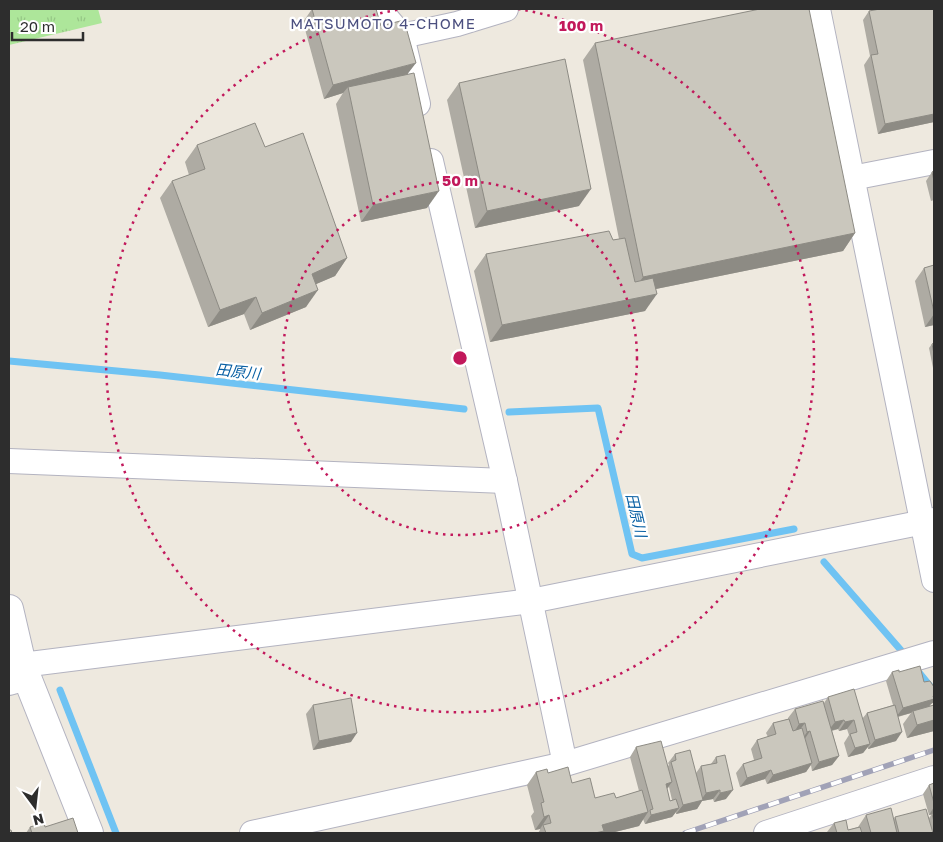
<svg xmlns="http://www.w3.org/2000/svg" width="943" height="842" font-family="'Golos Text','Noto Sans JP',sans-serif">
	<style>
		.park { fill: url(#park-tufts) }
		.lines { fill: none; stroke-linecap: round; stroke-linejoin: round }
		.stream { stroke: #6fc3f3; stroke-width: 7 }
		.street-casing { stroke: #b3b3c0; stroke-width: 26 }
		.secondary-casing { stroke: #b3b3c0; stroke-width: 30 }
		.street { stroke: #fff; stroke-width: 24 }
		.secondary { stroke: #fff; stroke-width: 28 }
		.rail-casing { stroke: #a1a2b7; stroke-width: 5.5 }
		.rail { stroke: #fff; stroke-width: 4; stroke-dasharray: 11; stroke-linecap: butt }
		.wall { fill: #aeaba3; fill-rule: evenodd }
		.shaded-wall { fill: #8d8b84 }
		.building { fill: #cac7bd; stroke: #8d8b84 }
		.ring { fill: none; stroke: #c2185b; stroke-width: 2.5; stroke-dasharray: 2.5 5 }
		.labels { text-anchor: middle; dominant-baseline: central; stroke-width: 4.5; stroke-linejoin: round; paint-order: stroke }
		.neighbourhood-label { font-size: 15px; letter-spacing: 1px; fill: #4b4f7f; stroke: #fff }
		.water-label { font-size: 15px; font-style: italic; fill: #0960a4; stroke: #fff }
		.centre { fill: #c2185b; stroke: #fff; stroke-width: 2.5 }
		.ring-label { font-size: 15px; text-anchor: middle; font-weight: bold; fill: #c2185b; stroke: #fff; stroke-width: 4.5; stroke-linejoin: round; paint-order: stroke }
	</style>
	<defs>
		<pattern id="park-tufts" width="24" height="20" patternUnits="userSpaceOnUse" patternTransform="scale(1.25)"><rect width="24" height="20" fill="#ade69a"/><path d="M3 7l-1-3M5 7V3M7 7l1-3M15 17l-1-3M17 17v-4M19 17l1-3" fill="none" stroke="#95c685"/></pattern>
	</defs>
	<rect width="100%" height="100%" fill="#eee9df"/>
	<polygon class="park" points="9,9 98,9 102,23 9,45"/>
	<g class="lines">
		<g class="stream">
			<polyline points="9,361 160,375 464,409"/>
			<polyline points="509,412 598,408 632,554 642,558 794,529"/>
			<polyline points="824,562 906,656"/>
			<polyline points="917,670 934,691"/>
			<polyline points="60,690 116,833"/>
		</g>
		<g class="street-casing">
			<g id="street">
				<polyline points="379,9 402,36 418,104"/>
				<polyline points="818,9 934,580"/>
				<polyline points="402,36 457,24 506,9"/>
				<polyline points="431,161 505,481 565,764"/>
				<polyline points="852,178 934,162"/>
				<polyline points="9,461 505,481"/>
				<polyline points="22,665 531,601 934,520"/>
				<polyline points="9,683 27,678"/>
				<polyline points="252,833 565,764 934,653"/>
				<polyline points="766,833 934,778"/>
			</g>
		</g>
		<g class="secondary-casing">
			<polyline id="secondary" points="9,609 22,665 89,833"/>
		</g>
		<use href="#street" class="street"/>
		<use href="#secondary" class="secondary"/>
		<g class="rail-casing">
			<polyline id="rail" points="685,833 934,750"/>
		</g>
		<use href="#rail" class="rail"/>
	</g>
	<g class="wall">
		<polygon points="312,9 381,26 408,74 427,208 361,222 336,104 343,93 324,99 303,22"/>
		<polygon points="934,9 934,122 878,134 864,65 870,56 863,20 869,11"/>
		<polygon points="595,43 855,233 843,251 656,289 645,311 490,342 474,271 486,254 613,240 619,239 583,60"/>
		<polygon points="459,83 579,206 475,228 447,100"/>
		<polygon points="197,145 265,147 347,258 335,276 316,284 306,307 250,330 244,314 208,327 160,198 172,181 189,175 185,162"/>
		<polygon points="934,171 934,200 931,201 926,181 932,172"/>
		<polygon points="934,265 934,325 925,327 915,281 924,268"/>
		<polygon points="934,343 934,373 929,348 932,344"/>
		<polygon points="892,672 899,672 924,682 934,687 934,702 931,704 929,706 934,705 934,731 907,738 903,724 911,713 898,717 896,741 868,749 868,747 863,753 848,757 844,743 849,735 847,729 839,731 838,729 832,731 839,756 832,765 812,771 811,765 806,772 767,784 765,779 740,787 736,773 743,764 754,760 751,749 757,740 768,737 766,733 773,723 788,719 788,718 795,709 824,703 828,697 862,719 867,713 893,705 886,681"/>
		<polygon points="313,705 351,742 313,750 306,714"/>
		<path d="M636,747L668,766L669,765L668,763L675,754L696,773L701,766L711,764L716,757L726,799L714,802L713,799L702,801L697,809L676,814V812L672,817L645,824L643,819L639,826L611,833H538L540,830V829L535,830L531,816L534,812L527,785L536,772L548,773L572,783L595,798H616L639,791L630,757ZM669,787L672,800L670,801L667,789Z"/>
		<polygon points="934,783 934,830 932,830 933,833 828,833 827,832 834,823 848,830 858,827 866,815 894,819 895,817 929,818 932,814 929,815 923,794 929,785"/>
		<polygon points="30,827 45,827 78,833 26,833"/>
	</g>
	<g class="shaded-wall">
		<polygon points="416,63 406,76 348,87 343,93 324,99 333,85"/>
		<polygon points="934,114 934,122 878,134 885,124"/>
		<polygon points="591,189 579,206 475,228 487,211"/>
		<polygon points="439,191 427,208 361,222 373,205"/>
		<polygon points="855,233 843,251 631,294 643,277"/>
		<polygon points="347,258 335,276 300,291 312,274"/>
		<polygon points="318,290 306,307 250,330 262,313"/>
		<polygon points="657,294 645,311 490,342 502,325"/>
		<polygon points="256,297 244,314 208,327 220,310"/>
		<polygon points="934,314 934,325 925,327"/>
		<polygon points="934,696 934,702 931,704 928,708 913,711 911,713 896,717 903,708"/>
		<polygon points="844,720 838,729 828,731 835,722"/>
		<polygon points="854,720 847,729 839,731 845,722"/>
		<polygon points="934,720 934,731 907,738 917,725"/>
		<polygon points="805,723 798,732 793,734 799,724"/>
		<polygon points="810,731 804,740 801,741 807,732"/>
		<polygon points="902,732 896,741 868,749 875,740"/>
		<polygon points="357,733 351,742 313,750 319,741"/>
		<polygon points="870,744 863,753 848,757 855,748"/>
		<polygon points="839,756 832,765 812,771 819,762"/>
		<polygon points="812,763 806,772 767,784 773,775"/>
		<polygon points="771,770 765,779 740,787 747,778"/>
		<polygon points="672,782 665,791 666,784"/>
		<polygon points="720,790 713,799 702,801 697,809 676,814 683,805 701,800 706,793"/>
		<polygon points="733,790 726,799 714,802 720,793"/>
		<polygon points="934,807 934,814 929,815"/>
		<polygon points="679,808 672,817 645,824 651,815"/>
		<polygon points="648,812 639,826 611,833 595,833 602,825"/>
		<polygon points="549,815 540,829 535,830 544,817"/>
	</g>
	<g class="building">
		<polygon points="312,9 376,9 381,26 404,20 416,63 333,85"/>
		<polygon points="760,9 809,9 855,233 643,277 595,43"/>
		<polygon points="880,9 934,9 934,114 885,124 871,55 878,54 869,11"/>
		<polygon points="565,59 591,189 487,211 459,83"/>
		<polygon points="414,73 439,191 373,205 348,87"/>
		<polygon points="255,123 265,147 303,133 347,258 312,274 318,290 262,313 256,297 220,310 172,181 205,169 197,145"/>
		<polygon points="934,171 934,181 932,172"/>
		<polygon points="609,231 613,240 625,238 635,282 653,278 657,294 502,325 486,254"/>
		<polygon points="934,265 934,312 924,268"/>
		<polygon points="934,343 934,354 932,344"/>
		<polygon points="920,666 924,682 930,681 934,687 934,696 933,696 934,699 903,708 892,672 899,670 899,672"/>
		<polygon points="854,689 870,744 855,748 850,734 857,732 854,720 845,722 844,720 835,722 828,697"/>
		<polygon points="351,698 357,733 319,741 313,705"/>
		<polygon points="823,701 839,756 819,762 810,731 807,732 805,723 799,724 795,709"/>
		<polygon points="895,705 902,732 875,740 867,713"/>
		<polygon points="934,705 934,720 917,725 913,711"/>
		<polygon points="789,719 793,731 802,728 812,763 773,775 771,770 747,778 743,764 762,758 757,740 776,734 773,723"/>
		<polygon points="661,741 672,782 666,784 670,801 676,799 679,808 651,815 650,810 653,809 636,747"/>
		<polygon points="690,750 703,800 683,805 671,762 676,760 675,754"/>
		<polygon points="725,755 733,790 720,793 720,790 706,793 701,766 717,763 716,757"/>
		<polygon points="568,767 572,783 590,778 595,798 614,793 616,798 642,790 648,812 602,825 604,831 595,833 546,833 543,825 551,823 549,815 544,817 541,803 544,802 536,772 547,769 548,773"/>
		<polygon points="934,783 934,803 929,785"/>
		<polygon points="891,808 897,833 871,833 866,815"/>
		<polygon points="926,809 933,833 899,833 895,817"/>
		<polygon points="934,813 934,822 932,814"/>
		<polygon points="73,818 78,833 32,833 30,827 44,823 45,827"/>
		<polygon points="846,820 848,830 860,827 862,833 837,833 834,823"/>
		<polygon points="9,830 11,830 12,833 9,833"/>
	</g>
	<g class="ring">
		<circle cx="460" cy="358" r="177"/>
		<path d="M518 9A354 354 0 1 1 402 9"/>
	</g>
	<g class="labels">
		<g class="neighbourhood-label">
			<text x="383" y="23">MATSUMOTO 4-CHOME</text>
		</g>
		<g class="water-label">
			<text transform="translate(238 371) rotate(6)">田原川</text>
			<text transform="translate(637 515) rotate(77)">田原川</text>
		</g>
	</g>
	<circle cx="460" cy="358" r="8" class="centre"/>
	<g class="ring-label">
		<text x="581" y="31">100 m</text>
		<text x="460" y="186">50 m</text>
	</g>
	<rect width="943" height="842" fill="none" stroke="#2d2d2d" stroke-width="20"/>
	<g transform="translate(35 807) rotate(165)" stroke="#ffffff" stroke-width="4" paint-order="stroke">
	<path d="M0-4L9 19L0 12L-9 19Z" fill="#2d2d2d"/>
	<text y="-8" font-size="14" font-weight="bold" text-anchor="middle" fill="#2d2d2d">N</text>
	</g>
	<path d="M12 32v8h71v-8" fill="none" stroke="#2d2d2d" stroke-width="2.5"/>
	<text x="20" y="32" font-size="15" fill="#2d2d2d" stroke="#ffffff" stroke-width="4" paint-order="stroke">20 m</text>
</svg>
